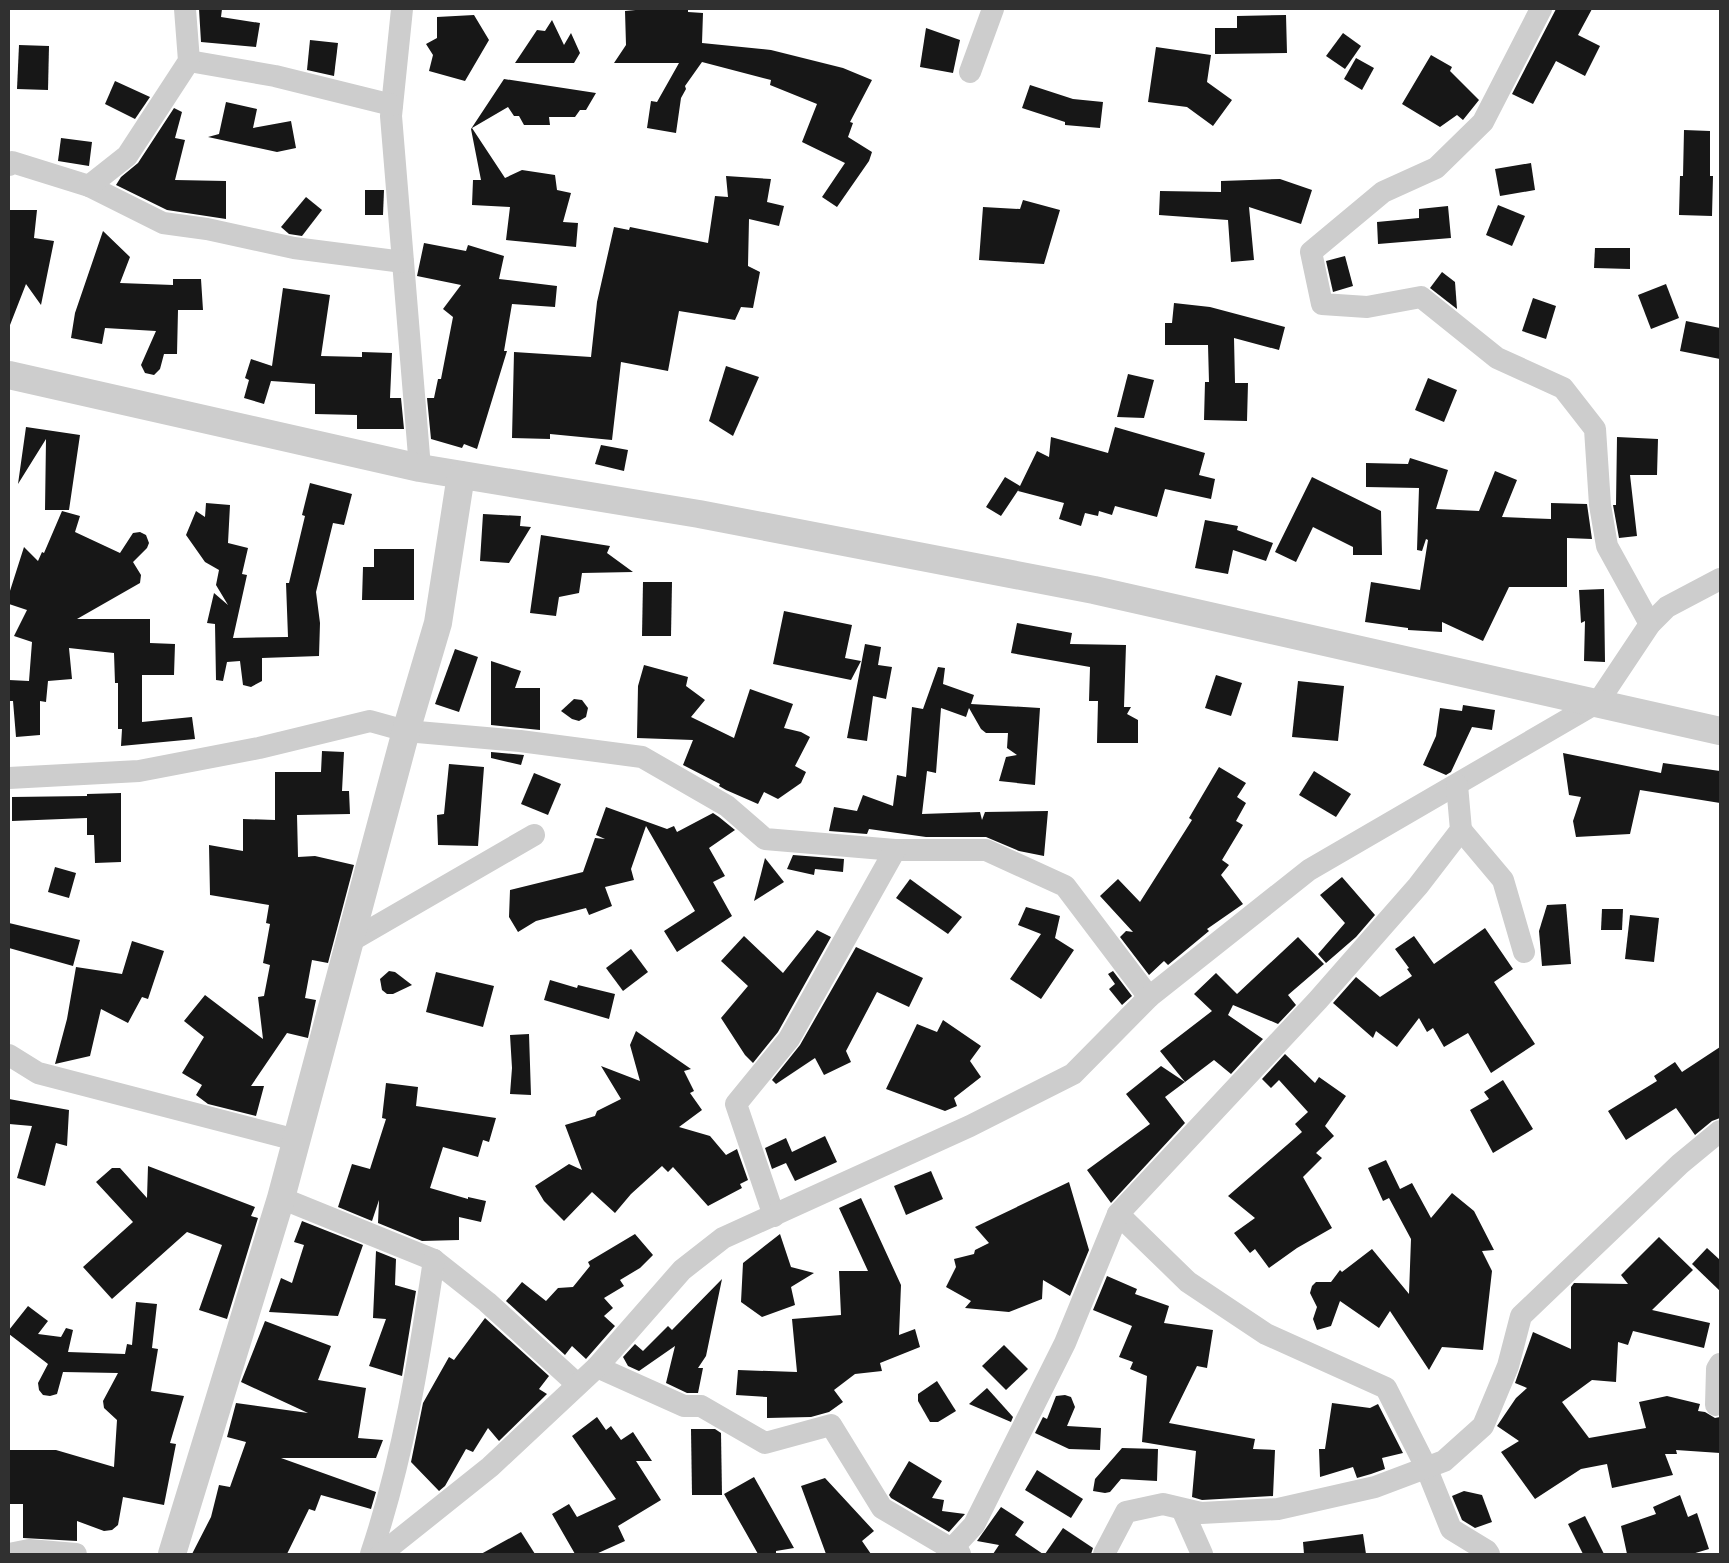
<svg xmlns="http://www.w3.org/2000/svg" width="1729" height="1563" font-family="Jost,sans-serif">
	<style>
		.building { fill: #171717 }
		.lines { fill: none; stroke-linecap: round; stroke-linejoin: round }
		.minor { stroke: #cdcdcd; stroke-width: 22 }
		.tertiary { stroke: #cdcdcd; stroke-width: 28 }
	</style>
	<rect width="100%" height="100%" fill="#fff"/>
	<g class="building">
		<polygon points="199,9 222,9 221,17 260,23 256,47 201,42"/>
		<polygon points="646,9 688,9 688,12 703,13 702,43 771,50 843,68 872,80 850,122 853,123 848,137 872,152 869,161 837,207 822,197 845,163 802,142 817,104 770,85 771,80 702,62 685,86 686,89 681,98 676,133 647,128 651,101 657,102 679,63 614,63 626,45 625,11"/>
		<polygon points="1556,9 1592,9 1578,35 1600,46 1585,76 1556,61 1533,104 1512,94"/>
		<polygon points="474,15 489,40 465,81 429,71 433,55 426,44 437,38 437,17"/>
		<polygon points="1286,15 1287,53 1215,54 1215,28 1237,28 1237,16"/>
		<polygon points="552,20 564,45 571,33 580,53 574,63 515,63 537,30 545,31"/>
		<polygon points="926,28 960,40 953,73 920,67"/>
		<polygon points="1343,33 1361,46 1345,69 1326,56"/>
		<polygon points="310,40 338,43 334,76 307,70"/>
		<polygon points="19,45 49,46 48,90 17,89"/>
		<polygon points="1156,47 1211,55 1207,82 1232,100 1213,126 1187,107 1148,102"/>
		<polygon points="1431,55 1452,67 1450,71 1479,100 1463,120 1457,115 1440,127 1402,104"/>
		<polygon points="1356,58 1374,68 1362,90 1344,79"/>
		<polygon points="504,79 596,93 586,110 580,110 575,117 549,117 550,125 524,125 519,116 514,116 508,107 472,128 505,178 522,170 555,175 557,190 571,193 563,222 578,223 576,247 506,240 510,207 472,205 473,180 481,180 471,129"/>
		<polygon points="115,81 150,97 135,119 105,104"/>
		<polygon points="1030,85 1073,99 1103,102 1100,128 1065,125 1065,122 1022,108"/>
		<polygon points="226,102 257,109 253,128 291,121 296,148 277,152 208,137 219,134"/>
		<polygon points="174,108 182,112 175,138 185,140 175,180 226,181 226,219 167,210 116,185 121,177 138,163"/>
		<polygon points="1684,130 1710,131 1710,176 1713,176 1712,216 1679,215 1680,176 1683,176"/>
		<polygon points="61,138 92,142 89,166 58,161"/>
		<polygon points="1531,163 1535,190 1500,196 1495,169"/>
		<polygon points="726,176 771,179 767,202 784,206 779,226 749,219 748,266 760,272 753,308 741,307 735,320 679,311 668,371 621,362 612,440 550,434 550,439 512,438 514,352 591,357 597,302 614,227 629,230 630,227 708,243 715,196 728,197"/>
		<polygon points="1280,179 1312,190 1301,224 1249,207 1254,260 1231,262 1228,220 1159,215 1160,191 1221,192 1221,181"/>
		<polygon points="365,190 384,190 383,215 365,215"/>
		<polygon points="306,197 322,210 302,236 289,234 281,227"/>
		<polygon points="1023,200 1060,210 1044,264 979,260 983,207 1020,209"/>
		<polygon points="1498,205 1525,216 1512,246 1486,235"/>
		<polygon points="1448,206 1451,238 1378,244 1377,222 1419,218 1419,209"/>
		<polygon points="9,210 37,210 34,238 54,241 41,305 26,284 10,325"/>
		<polygon points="103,231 130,257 120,283 173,285 173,279 201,279 203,310 178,310 177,354 164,354 160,369 154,375 145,373 141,365 156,331 105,328 102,344 71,338 75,313"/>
		<polygon points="424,243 466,251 468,245 504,256 499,279 557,286 555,307 512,304 504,351 507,351 477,449 464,444 462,448 431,439 427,398 434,398 438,379 441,379 453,317 443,309 461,285 417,276"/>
		<polygon points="1595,248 1630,248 1630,269 1594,268"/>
		<polygon points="1345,256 1353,286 1333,292 1326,261"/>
		<polygon points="1442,272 1455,282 1457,309 1430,288"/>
		<polygon points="1666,284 1679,318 1651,329 1638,295"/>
		<polygon points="283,288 330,295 321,356 362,357 362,352 392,353 390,398 401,398 404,429 357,429 357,415 315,414 315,384 271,381 264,404 244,398 249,380 245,378 251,359 272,366"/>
		<polygon points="1533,298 1556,306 1546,339 1522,331"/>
		<polygon points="1174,303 1210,307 1285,327 1279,350 1234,338 1235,383 1248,383 1247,421 1204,420 1205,382 1209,382 1208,345 1165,345 1165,323 1172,323"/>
		<polygon points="1686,321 1720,328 1720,359 1680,351"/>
		<polygon points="726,366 759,377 733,436 709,421"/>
		<polygon points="1128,374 1154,380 1144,418 1117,417"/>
		<polygon points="1428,378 1457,390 1444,422 1415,410"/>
		<polygon points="26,427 80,435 69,510 45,510 46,439 18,484"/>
		<polygon points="1115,427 1205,453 1199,475 1215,479 1211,499 1165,489 1157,517 1115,506 1112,515 1099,511 1098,516 1085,513 1081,526 1059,519 1064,503 1018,491 1019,489 1001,516 986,507 1005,477 1020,486 1037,451 1049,457 1051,437 1108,453"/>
		<polygon points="1617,437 1658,439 1657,475 1630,475 1637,536 1619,538 1613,505 1616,505"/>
		<polygon points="601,445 628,450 624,471 595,464"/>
		<polygon points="1410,458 1448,470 1436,509 1479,511 1495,471 1517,480 1502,517 1551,519 1551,503 1587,504 1592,539 1567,538 1567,587 1509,587 1483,641 1442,622 1442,632 1408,630 1408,628 1365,622 1371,582 1420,590 1428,540 1426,539 1422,551 1417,550 1419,488 1366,487 1366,463 1408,464"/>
		<polygon points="1312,477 1381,511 1382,555 1353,555 1353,547 1313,527 1296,562 1275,552"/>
		<polygon points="310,483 352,494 344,525 333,523 316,592 320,623 319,656 262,658 262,681 251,687 243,685 240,661 227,662 223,681 216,680 215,624 207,623 214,593 228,605 216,585 219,570 205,562 186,535 196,511 205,517 206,503 230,505 228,543 248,548 242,574 247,575 233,638 288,637 286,583 289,583 305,516 302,515"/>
		<polygon points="62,511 80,516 75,532 120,553 133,533 140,532 146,535 149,543 147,548 133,562 141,575 140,583 77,619 150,619 150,643 175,644 174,675 142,675 142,722 192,717 195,739 121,746 122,729 118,729 118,683 115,683 114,653 69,648 72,679 48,681 46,702 40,701 40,735 16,737 13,701 9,701 9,680 29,681 32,642 14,636 27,610 9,604 9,594 24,547 38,561 42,552 44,553"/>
		<polygon points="483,514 521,516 520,526 531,527 509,563 480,561"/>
		<polygon points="1205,520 1238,526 1237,530 1273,543 1266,561 1233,550 1228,574 1195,568"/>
		<polygon points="541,535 610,546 607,553 633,572 582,573 579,593 559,597 556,616 530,613"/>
		<polygon points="374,549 414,549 414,600 362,600 363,567 374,567"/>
		<polygon points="643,582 672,582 671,636 642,636"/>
		<polygon points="1604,589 1605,662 1584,661 1585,621 1581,623 1579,590"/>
		<polygon points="784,611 852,625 845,658 861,661 851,680 773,664"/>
		<polygon points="1017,623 1072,633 1070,644 1126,645 1124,707 1131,707 1127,714 1138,720 1138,743 1097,743 1098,701 1089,701 1090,667 1011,653"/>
		<polygon points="865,644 881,647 878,665 892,667 886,699 873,696 867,741 847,738"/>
		<polygon points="455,649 478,657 459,712 435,704"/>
		<polygon points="491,661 521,671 515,688 540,688 540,730 491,725"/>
		<polygon points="644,665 688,677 686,686 705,700 691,717 734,738 750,689 793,704 784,728 801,732 810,737 795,766 806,772 801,783 778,799 764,792 758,804 726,790 719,786 720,784 683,765 693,740 637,738 638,686"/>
		<polygon points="938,667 945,668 943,684 974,695 971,704 1040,708 1035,785 999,781 1006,757 1017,755 1007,748 1008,733 986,733 981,729 969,708 966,717 941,708 936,773 927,771 922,814 980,812 982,820 985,812 1048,811 1044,856 1019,851 986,837 926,837 869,829 867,834 829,831 834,807 857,811 863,795 893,806 897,775 906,777 912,707 923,709"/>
		<polygon points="1216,675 1242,683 1231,716 1205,708"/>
		<polygon points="1298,681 1344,686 1338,741 1292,737"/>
		<polygon points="574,699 582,700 588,708 586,717 579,721 572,719 561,711"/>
		<polygon points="1463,705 1495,710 1492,730 1472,727 1451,772 1446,775 1423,765 1436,736 1440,708 1462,711"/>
		<polygon points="322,751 344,752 342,791 349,791 350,814 297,815 298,857 315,856 354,865 328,963 312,960 305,998 316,1000 308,1038 287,1033 251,1086 264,1086 256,1116 208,1104 196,1095 202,1085 182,1073 204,1037 184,1021 205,995 263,1039 258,997 264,996 270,965 263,963 270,924 266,923 269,905 210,895 209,845 243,851 243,819 275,820 275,772 321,772"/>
		<polygon points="491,752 524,755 521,765 491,758"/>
		<polygon points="1563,753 1661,773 1663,763 1720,771 1720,803 1640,790 1630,834 1576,837 1573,821 1581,797 1569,795"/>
		<polygon points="449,764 484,767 478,846 438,845 437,815 444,814"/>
		<polygon points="1219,767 1246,783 1237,797 1246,803 1236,821 1243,825 1222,860 1229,865 1221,875 1243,904 1207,929 1209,931 1168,965 1164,961 1149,975 1120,937 1126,931 1133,932 1100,896 1118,879 1140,902 1192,820 1189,818"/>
		<polygon points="1314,771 1351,794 1336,817 1299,795"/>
		<polygon points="534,773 561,784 548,815 521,804"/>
		<polygon points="121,793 121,862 95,863 94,835 87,835 87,818 12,821 12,797 87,796 87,794"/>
		<polygon points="606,807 667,829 674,826 677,832 713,813 719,817 735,830 709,848 725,876 713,882 732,916 677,952 664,931 695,911 646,826 631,869 634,880 605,887 612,906 589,915 586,908 536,921 518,932 509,917 510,890 583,872 595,838 605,839 596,835"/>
		<polygon points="793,855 844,859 843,872 815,869 814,875 787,869"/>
		<polygon points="765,858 784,882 754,901"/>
		<polygon points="55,867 76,873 69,898 48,892"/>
		<polygon points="1342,877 1375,915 1356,937 1326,963 1318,954 1345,923 1320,895"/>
		<polygon points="910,879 962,917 948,934 896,898"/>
		<polygon points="1566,904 1571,964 1542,966 1539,931 1547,905"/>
		<polygon points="1026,907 1060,916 1055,938 1074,950 1041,999 1010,979 1041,934 1018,925"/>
		<polygon points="1602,909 1623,909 1622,930 1601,930"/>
		<polygon points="1630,915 1659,918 1654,962 1625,959"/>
		<polygon points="9,923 80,940 73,966 9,948"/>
		<polygon points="1485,928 1513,969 1494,982 1535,1044 1491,1073 1468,1033 1444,1047 1433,1028 1427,1032 1419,1018 1397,1047 1376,1031 1373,1038 1333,1003 1356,977 1380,997 1412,976 1407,969 1409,968 1395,949 1414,936 1434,964"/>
		<polygon points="817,930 831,937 778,1032 753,1063 745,1055 721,1018 748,986 721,961 744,936 783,973"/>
		<polygon points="1298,937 1324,964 1288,995 1296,1005 1278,1024 1233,1005 1228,1015 1263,1039 1231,1074 1214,1060 1185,1082 1160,1051 1212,1011 1194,994 1216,973 1237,994"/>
		<polygon points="132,941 164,951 148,999 142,997 128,1023 101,1009 90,1056 55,1064 67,1019 76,967 122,974"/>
		<polygon points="856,947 923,978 909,1007 877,992 846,1051 851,1062 824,1075 815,1058 776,1084 772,1080 800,1045"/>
		<polygon points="631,949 648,972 623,991 606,968"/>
		<polygon points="389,971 395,972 412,985 393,994 387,994 382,990 380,979"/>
		<polygon points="1113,971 1132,996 1122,1005 1109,989 1115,984 1108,974"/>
		<polygon points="436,972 494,986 483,1027 426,1012"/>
		<polygon points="550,980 577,988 578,985 615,994 609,1019 544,1000"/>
		<polygon points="943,1020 981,1046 970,1061 981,1077 954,1098 957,1106 945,1111 886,1089 917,1024 937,1032"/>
		<polygon points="636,1031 691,1069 684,1071 694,1091 690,1093 702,1110 679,1127 710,1136 726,1155 737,1149 748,1180 740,1184 742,1188 708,1206 673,1167 668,1172 662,1166 631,1194 615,1213 592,1192 564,1221 544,1201 535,1186 569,1164 582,1170 565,1125 595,1116 597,1111 621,1099 601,1066 640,1081 630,1045"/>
		<polygon points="529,1034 531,1095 510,1094 512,1068 510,1035"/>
		<polygon points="1720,1047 1720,1118 1712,1121 1695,1135 1676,1108 1626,1140 1608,1111 1657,1081 1654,1076 1675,1062 1682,1072"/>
		<polygon points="1285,1054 1315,1083 1319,1077 1346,1096 1325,1126 1334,1136 1316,1153 1322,1158 1303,1177 1332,1228 1297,1248 1269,1268 1255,1249 1250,1253 1234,1233 1255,1218 1228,1196 1302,1132 1295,1124 1308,1112 1279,1080 1271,1088 1262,1079"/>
		<polygon points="1161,1066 1185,1082 1165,1097 1185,1123 1111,1203 1087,1170 1150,1124 1126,1094"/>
		<polygon points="1503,1080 1533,1129 1493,1153 1470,1110 1489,1099 1484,1092"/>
		<polygon points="386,1083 418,1087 416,1106 496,1118 489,1142 483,1140 478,1157 443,1147 430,1188 468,1199 468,1197 486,1201 481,1222 459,1217 459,1240 422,1241 378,1223 379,1200 372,1221 338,1207 352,1164 370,1169 386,1119 382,1118"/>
		<polygon points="9,1099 69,1110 67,1146 56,1143 45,1186 17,1178 32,1126 9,1124"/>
		<polygon points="825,1136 837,1162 795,1181 786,1163 772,1169 765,1148 786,1138 792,1152"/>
		<polygon points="1386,1160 1400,1189 1412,1183 1431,1218 1452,1193 1474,1211 1494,1250 1482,1251 1492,1271 1483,1350 1442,1347 1429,1370 1390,1311 1379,1328 1340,1301 1331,1326 1317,1330 1313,1319 1317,1307 1310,1293 1312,1286 1316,1282 1331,1282 1340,1270 1342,1272 1372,1249 1409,1294 1411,1239 1389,1198 1383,1201 1368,1168"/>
		<polygon points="148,1166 255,1207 251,1216 258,1218 227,1319 199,1310 222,1245 187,1232 112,1299 83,1267 133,1222 96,1182 112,1168 120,1168 147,1198"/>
		<polygon points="931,1171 943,1199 906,1215 894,1186"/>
		<polygon points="1069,1182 1089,1250 1070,1296 1043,1280 1042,1299 1009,1312 965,1308 971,1301 946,1287 956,1267 954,1259 974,1254 975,1250 989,1243 975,1227"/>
		<polygon points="861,1198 901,1285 899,1335 915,1329 920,1347 880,1363 882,1371 855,1374 834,1390 843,1402 829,1412 811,1417 767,1418 767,1397 736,1395 738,1370 797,1372 792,1319 841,1315 839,1271 868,1271 839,1208"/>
		<polygon points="302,1221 363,1245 338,1316 269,1312 281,1278 292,1283 304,1245 294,1242"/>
		<polygon points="635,1234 653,1255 640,1268 620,1280 624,1286 604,1298 613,1308 604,1316 615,1326 586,1359 572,1346 565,1355 506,1301 522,1282 546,1301 558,1288 573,1287 590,1266 588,1262"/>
		<polygon points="780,1234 791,1267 814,1273 791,1287 795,1305 762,1317 741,1302 743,1263"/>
		<polygon points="1659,1237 1693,1270 1652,1310 1710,1323 1704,1348 1633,1331 1628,1345 1618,1342 1616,1382 1592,1380 1562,1402 1589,1438 1646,1428 1639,1402 1667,1396 1700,1404 1698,1411 1705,1412 1715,1418 1720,1417 1720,1453 1676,1450 1677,1454 1665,1454 1673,1475 1612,1488 1607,1464 1581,1469 1535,1499 1501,1452 1519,1441 1497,1426 1516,1398 1527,1388 1515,1383 1533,1332 1571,1349 1571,1287 1574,1283 1628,1284 1621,1275"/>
		<polygon points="1707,1248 1720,1260 1720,1291 1692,1264"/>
		<polygon points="376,1251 396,1259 395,1285 416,1291 402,1376 369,1366 386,1319 373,1318"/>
		<polygon points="1107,1276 1137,1289 1135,1294 1169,1306 1164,1323 1213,1330 1207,1368 1197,1366 1169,1423 1255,1439 1253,1449 1275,1450 1273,1496 1202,1500 1192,1497 1196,1451 1142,1442 1147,1376 1130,1369 1133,1362 1119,1357 1132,1326 1093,1310"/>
		<polygon points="722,1279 706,1356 698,1368 703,1368 698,1393 687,1393 666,1383 675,1346 639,1371 628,1366 623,1357 635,1344 643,1351 668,1326 672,1330"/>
		<polygon points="136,1302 157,1304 152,1348 158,1349 151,1391 184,1396 170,1443 176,1444 164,1505 123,1497 118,1525 112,1530 104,1531 77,1521 77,1541 23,1538 23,1504 9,1504 9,1450 56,1450 114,1467 117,1420 104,1408 103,1401 118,1373 63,1372 57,1394 50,1396 43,1395 39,1390 38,1383 48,1364 9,1334 9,1330 28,1306 48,1321 38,1334 61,1337 66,1328 73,1330 68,1352 125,1354 127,1344 132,1345"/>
		<polygon points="485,1318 549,1376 539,1389 547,1394 499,1441 488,1428 473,1452 466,1449 445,1486 439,1491 411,1462 423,1403 449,1357 454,1360"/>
		<polygon points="265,1321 331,1346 318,1380 366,1388 358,1438 383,1440 376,1458 281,1458 376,1492 371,1509 321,1495 315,1511 309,1509 287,1554 192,1554 211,1517 219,1485 230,1487 246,1442 227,1437 236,1403 308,1413 241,1382"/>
		<polygon points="1004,1345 1028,1369 1006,1390 982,1366"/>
		<polygon points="937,1381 956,1411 938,1422 930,1422 918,1401 918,1394"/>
		<polygon points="987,1388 1013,1417 1011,1422 969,1404"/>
		<polygon points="1065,1395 1071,1397 1075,1407 1067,1426 1101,1428 1100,1450 1069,1449 1035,1433 1043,1417 1047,1419 1056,1396"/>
		<polygon points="1332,1403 1370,1408 1378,1404 1403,1453 1382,1458 1385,1469 1371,1474 1357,1478 1353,1467 1320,1477 1319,1449 1325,1449"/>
		<polygon points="597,1417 606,1430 611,1426 621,1440 633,1432 652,1461 636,1461 661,1500 618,1526 625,1541 596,1554 575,1554 552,1514 569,1504 577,1517 616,1499 572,1436"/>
		<polygon points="691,1429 715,1429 721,1433 722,1495 692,1495"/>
		<polygon points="1122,1448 1158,1449 1157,1481 1121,1479 1110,1492 1105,1493 1093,1491 1095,1479"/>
		<polygon points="909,1461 942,1481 932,1498 944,1500 942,1511 965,1514 949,1532 891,1498 889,1495"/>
		<polygon points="1037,1470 1083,1499 1071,1518 1025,1490"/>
		<polygon points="754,1477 794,1548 776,1551 776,1554 758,1554 724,1494"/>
		<polygon points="825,1478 874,1531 862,1541 871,1554 826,1554 801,1486"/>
		<polygon points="1464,1491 1482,1495 1492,1522 1475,1528 1462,1520 1452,1496"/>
		<polygon points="1680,1495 1688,1517 1697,1513 1709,1549 1692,1554 1627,1554 1621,1526 1656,1514 1653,1507"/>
		<polygon points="1001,1507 1024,1522 1015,1535 1043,1554 993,1554 999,1545 977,1541"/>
		<polygon points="1585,1516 1604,1554 1583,1554 1568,1524"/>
		<polygon points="1063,1528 1093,1548 1091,1554 1045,1554"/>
		<polygon points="521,1532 535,1554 481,1554"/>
		<polygon points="1363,1534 1366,1554 1304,1554 1303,1542"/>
	</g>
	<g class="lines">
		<g class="minor">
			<polyline points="402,9 391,116 420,468"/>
			<polyline points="1541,9 1483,122 1436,168 1383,192 1311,252 1322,304 1367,307 1421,297 1497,358 1563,388 1595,429 1600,505 1607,546 1650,624"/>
			<polyline points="189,61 275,76 392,105"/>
			<polyline points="970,72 993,9"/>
			<polyline points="9,165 12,162 89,186 163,223 207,229 294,248 403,262"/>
			<polyline points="89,186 127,156 189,61 185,9"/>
			<polyline points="9,778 139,771 259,748 370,721 406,731 520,741 642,757 727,806 765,839 895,850 986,850 1065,886 1149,997"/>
			<polyline points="1461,830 1503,880 1524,952"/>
			<polyline points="349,942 534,835"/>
			<polyline points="9,1055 38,1073 296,1140"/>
			<polyline points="281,1198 434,1260 487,1302 577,1384"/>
			<polyline points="1118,1214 1188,1282 1266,1334 1386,1388 1426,1467 1451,1529 1487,1551 1489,1554"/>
			<polyline points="774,1216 736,1104 789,1039 895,850"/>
			<polyline points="597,1367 684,1406 701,1406 765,1443 831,1425 882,1508 960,1554"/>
			<polyline points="1716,1405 1717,1369 1720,1364"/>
			<polyline points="1182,1509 1202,1554"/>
			<polyline points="9,1554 29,1550 76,1554"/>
			<path d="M371,1554C403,1459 419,1360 434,1260"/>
			<polyline points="381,1554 490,1467 597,1367 682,1270 723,1238 970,1126 1073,1074 1149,997 1309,870 1598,702 1650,624 1667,607 1720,579"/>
			<polyline points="947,1554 974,1525 1065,1343 1118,1214 1318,1000 1418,886 1461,830 1457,785"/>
			<polyline points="1104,1554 1126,1512 1163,1504 1201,1513 1278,1509 1375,1487 1444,1461 1483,1426 1508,1366 1521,1316 1680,1164 1720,1131"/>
		</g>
		<g class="tertiary">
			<polyline points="9,375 420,468 699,514 1094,590 1720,731"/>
			<polyline points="172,1554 281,1198 406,731 438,623 461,475"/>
		</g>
	</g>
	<rect width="1729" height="1563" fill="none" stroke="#303030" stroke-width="20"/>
</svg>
